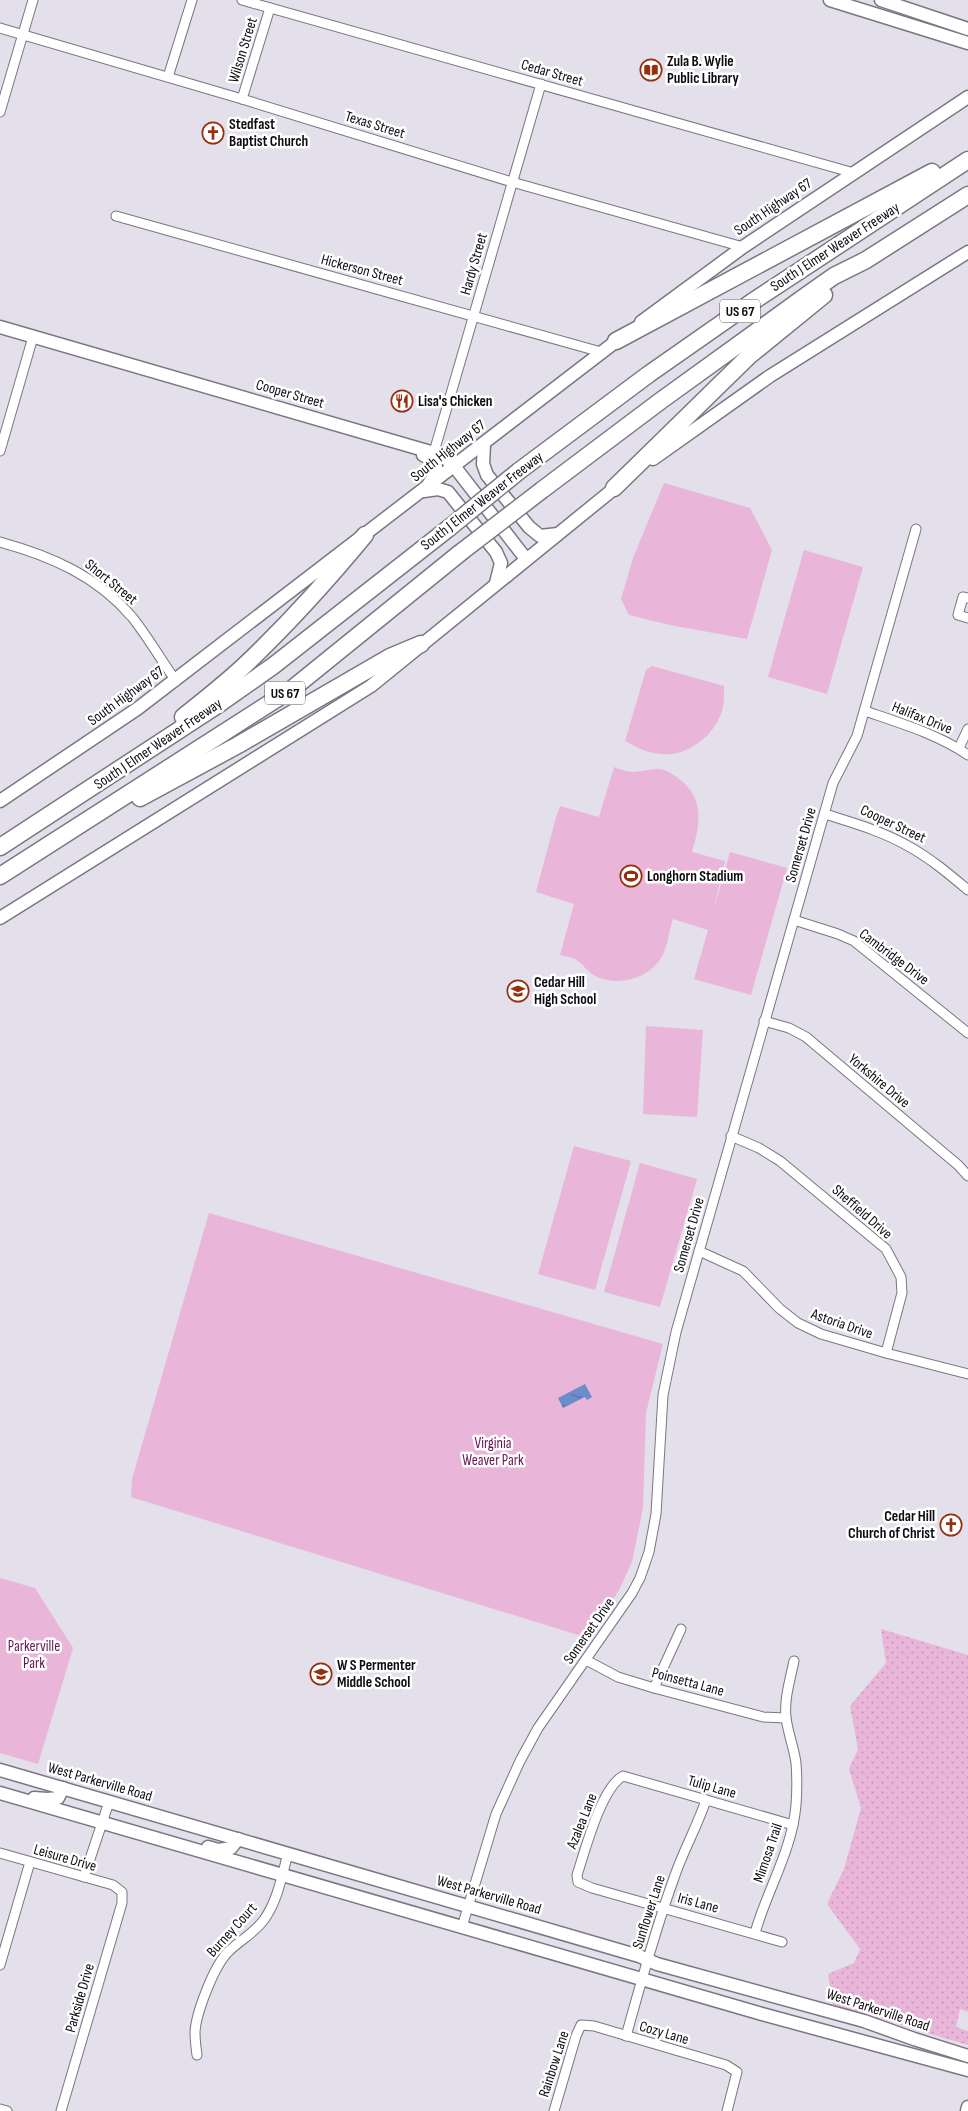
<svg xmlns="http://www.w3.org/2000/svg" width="968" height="2111" font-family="'Sofia Sans Condensed',sans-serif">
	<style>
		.grass { fill: url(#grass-dots) }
		.park { fill: #e9b5d8 }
		.water { fill: url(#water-ripples) }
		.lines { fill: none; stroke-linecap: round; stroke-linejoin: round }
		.street-casing { stroke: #7a7682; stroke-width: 11 }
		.secondary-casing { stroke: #7a7682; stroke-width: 15 }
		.highway-casing { stroke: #7a7682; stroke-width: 19 }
		.street { stroke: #fff; stroke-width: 9 }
		.secondary { stroke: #fff; stroke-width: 12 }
		.highway { stroke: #fff; stroke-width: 16 }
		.highway-bridge-casing { stroke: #7a7682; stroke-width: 19; stroke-linecap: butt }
		.highway-bridge { stroke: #fff; stroke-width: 16 }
		.labels { text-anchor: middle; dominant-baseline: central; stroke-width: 5; stroke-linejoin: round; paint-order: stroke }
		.shield { fill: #fff; stroke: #565558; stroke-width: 1 }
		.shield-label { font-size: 14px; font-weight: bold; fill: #0d0c10 }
		.street-label { font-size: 15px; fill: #0d0c10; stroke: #fff }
		.poi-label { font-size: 15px; font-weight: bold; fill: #0d0c10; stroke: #fff; text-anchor: start }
		.park-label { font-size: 15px; fill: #661653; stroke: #fff }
	</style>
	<defs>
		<pattern id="grass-dots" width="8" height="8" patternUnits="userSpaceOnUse" patternTransform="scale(1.25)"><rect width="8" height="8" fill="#e9b5d8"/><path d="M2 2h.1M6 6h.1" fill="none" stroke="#c79ab8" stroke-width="1.8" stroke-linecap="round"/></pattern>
		<pattern id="water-ripples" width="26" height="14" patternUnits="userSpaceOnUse" patternTransform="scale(1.25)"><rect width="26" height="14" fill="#6c8dcc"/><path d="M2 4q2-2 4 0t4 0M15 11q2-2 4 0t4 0" fill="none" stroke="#5772a4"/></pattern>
	</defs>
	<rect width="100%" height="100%" fill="#e3dfeb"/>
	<polygon class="grass" points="881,1629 968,1655 968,2012 960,2009 956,2027 968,2031 968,2045 833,2005 828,1974 854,1963 860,1949 827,1904 844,1869 861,1808 849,1769 858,1749 850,1706 886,1663"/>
	<g class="park">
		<polygon points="664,483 750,508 772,550 747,639 670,625 629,615 621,599 633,558"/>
		<polygon points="804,550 863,567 827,694 768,677"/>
		<path d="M652,666L724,686C724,692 724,700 723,706C718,733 689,757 661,754C647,753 637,748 625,741L646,670Z"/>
		<path d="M614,767C619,769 627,772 633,772C643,772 653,767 664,770C671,772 678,778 684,783C705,803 699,827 692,852L725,861L713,912L730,852L787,868L751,995L694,979L708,930L673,919C669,930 668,945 662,956C650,979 617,987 595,976C587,971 582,963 575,959C570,957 564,956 560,955L574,904L536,892L557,814L560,806L599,817Z"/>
		<polygon points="646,1026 703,1030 697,1117 643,1114"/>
		<polygon points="574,1146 631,1161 595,1290 538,1274"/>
		<polygon points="640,1163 697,1179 660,1307 604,1292"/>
		<polygon points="209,1213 663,1344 646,1413 643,1508 632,1562 619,1590 588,1638 131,1497 132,1479"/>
		<polygon points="0,1578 35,1588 73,1648 38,1764 0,1753"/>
	</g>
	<polygon class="water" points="585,1384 592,1397 587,1400 585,1397 563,1408 558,1398"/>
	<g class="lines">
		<g class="street-casing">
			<g id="street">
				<polyline points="242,0 854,173"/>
				<polyline points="0,28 242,99 512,182 743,247"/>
				<polyline points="168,77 192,0"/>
				<polyline points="242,99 270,8"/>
				<polyline points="0,112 33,0"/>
				<polyline points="116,216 601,352"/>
				<polyline points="0,451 33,337"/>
				<polyline points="434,452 541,84"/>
				<path d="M0,542C51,556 97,576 132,617C148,637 161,660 176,681"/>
				<polyline points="968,598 963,597 958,615 968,618"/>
				<path d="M865,711C900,723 937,734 968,755"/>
				<polyline points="959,748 968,729"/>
				<path d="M825,814C853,823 882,831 908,846C930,858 949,874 968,890"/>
				<polyline points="794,920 838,934 854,941 968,1033"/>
				<polyline points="764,1021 789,1028 806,1037 958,1165 968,1176"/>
				<polyline points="731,1136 759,1148 780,1161 886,1249 901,1277 902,1293 886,1353"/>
				<polyline points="699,1251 743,1271 780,1309 798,1323 821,1334 886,1353 968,1374"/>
				<polyline points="586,1660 618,1677 654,1688 763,1717 786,1718"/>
				<polyline points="654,1688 681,1629"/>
				<polyline points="0,1853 113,1885 122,1892 122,1903 61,2111"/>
				<polyline points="84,1877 109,1802"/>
				<polyline points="462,1927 496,1814 520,1761 538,1728 632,1593 640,1578 649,1552 656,1514 663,1395 676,1332 833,783 857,736 916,529"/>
				<path d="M755,1933C767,1890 792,1851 796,1805C797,1792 797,1776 796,1763C794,1748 788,1733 786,1718C784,1699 790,1680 794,1661"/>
				<path d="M782,1942L592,1888L578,1882L577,1875C585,1851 601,1788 623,1776L793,1825"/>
				<polyline points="0,1965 30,1862"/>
				<path d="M626,2036C641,1983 655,1930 674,1878C683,1851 697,1827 706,1800"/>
				<path d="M197,2055C196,2048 195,2040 195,2032C196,2013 214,1966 228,1952C239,1941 253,1934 263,1921C277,1903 282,1876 288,1853"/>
				<polyline points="0,2109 7,2111"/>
				<polyline points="554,2111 576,2036 581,2025 594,2026 726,2065 737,2072 727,2111"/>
			</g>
		</g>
		<g class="secondary-casing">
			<g id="secondary">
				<polyline points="830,0 968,43"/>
				<polyline points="881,0 968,29"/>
				<polyline points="641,322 743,247 968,97"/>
				<polyline points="0,327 441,455 454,466 526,559"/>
				<polyline points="484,444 483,464 487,475 529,527 540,536 558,534"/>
				<path d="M423,455L434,460C439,469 434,477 428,485"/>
				<polyline points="653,459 770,376 968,252"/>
				<polyline points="424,491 438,489 448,492 496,552 501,563 496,583"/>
				<polyline points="0,801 137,709 623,336"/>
				<polyline points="0,918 371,686 621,483"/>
				<polyline points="0,1770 639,1956 657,1964 864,2021 914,2039 968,2056"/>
				<polyline points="0,1793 762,2014 968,2070"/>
				<polyline points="34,1798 47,1799 58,1798 63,1788"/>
				<polyline points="208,1847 218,1850 231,1848 238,1839"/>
				<polyline points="967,2111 968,2107"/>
			</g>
		</g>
		<g class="highway-casing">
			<g id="highway">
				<polyline points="616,341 932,172"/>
				<polyline points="519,471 649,374 752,302 968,160"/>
				<polyline points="614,488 749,356 824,295"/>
				<polyline points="542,490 659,402 807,295 834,276 866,260 968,195"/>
				<path d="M183,717C204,700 226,683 245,665C288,624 327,581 365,535"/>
				<polyline points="140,798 238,745 390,657 421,644"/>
				<polyline points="0,847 219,704 273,666 449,528"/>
				<polyline points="0,876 292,689 460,553"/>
			</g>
		</g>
		<use href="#street" class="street"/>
		<use href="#secondary" class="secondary"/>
		<use href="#highway" class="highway"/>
		<g class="highway-bridge-casing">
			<g id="highway-bridge">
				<polyline points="449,528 519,471"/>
				<polyline points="460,553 542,490"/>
			</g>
		</g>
		<use href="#highway-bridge" class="highway-bridge"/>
	</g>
	<defs>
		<g id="library-ring" transform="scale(1.125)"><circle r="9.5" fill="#fff" stroke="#962f0d" stroke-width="1.5"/><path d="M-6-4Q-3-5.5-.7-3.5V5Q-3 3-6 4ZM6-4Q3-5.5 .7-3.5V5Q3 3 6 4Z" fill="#962f0d"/></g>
		<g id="church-ring" transform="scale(1.125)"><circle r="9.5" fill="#fff" stroke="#962f0d" stroke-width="1.5"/><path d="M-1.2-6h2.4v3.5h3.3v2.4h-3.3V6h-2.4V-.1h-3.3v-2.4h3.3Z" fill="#962f0d"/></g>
		<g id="restaurant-ring" transform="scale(1.125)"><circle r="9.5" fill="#fff" stroke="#962f0d" stroke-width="1.5"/><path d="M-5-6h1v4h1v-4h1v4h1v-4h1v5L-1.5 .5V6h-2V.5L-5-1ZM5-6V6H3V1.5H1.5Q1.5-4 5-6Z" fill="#962f0d"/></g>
		<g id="stadium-ring" transform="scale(1.125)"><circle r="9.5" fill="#fff" stroke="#962f0d" stroke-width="1.5"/><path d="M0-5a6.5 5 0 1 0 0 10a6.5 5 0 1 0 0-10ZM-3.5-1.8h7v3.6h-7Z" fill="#962f0d"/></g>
		<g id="school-ring" transform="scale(1.125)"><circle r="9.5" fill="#fff" stroke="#962f0d" stroke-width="1.5"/><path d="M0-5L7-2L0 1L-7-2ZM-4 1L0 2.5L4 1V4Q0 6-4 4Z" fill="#962f0d"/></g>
	</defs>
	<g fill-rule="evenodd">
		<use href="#library-ring" x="651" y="70"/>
		<use href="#church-ring" x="213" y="133"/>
		<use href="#restaurant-ring" x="402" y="401"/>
		<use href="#stadium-ring" x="631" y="876"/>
		<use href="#school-ring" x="518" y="991"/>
		<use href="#church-ring" x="951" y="1525"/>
		<use href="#school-ring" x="321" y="1674"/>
	</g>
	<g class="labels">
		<g class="shield">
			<rect x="720" y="299.5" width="40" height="23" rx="4"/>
			<rect x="265" y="681.5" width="40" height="23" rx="4"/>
		</g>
		<g class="shield-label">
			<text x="740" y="311">US 67</text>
			<text x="285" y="693">US 67</text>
		</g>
		<g class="street-label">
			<text transform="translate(243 50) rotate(-73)">Wilson Street</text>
			<text transform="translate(552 73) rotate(16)">Cedar Street</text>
			<text transform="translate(375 125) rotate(17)">Texas Street</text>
			<text transform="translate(773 207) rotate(-34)">South Highway 67</text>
			<text transform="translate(835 247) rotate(-33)">South J Elmer Weaver Freeway</text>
			<text transform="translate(474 264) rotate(-74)">Hardy Street</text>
			<text transform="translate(362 270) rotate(15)">Hickerson Street</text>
			<text transform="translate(290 394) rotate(16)">Cooper Street</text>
			<text transform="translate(448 451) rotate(-38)">South Highway 67</text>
			<text transform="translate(482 501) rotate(-38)">South J Elmer Weaver Freeway</text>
			<text transform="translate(111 582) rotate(39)">Short Street</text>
			<text transform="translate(126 696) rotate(-36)">South Highway 67</text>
			<text transform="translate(922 718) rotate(22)">Halifax Drive</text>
			<text transform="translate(158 744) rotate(-34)">South J Elmer Weaver Freeway</text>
			<text transform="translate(893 824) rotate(25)">Cooper Street</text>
			<text transform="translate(801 845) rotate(-74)">Somerset Drive</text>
			<text transform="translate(894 957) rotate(37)">Cambridge Drive</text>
			<text transform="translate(879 1081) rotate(40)">Yorkshire Drive</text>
			<text transform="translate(862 1212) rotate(41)">Sheffield Drive</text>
			<text transform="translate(689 1235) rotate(-74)">Somerset Drive</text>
			<text transform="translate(842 1324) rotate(19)">Astoria Drive</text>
			<text transform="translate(589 1631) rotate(-55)">Somerset Drive</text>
			<text transform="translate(688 1682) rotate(15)">Poinsetta Lane</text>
			<text transform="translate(100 1782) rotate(16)">West Parkerville Road</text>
			<text transform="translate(712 1787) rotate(16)">Tulip Lane</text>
			<text transform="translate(582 1821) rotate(-68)">Azalea Lane</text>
			<text transform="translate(768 1853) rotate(-71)">Mimosa Trail</text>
			<text transform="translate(65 1858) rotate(16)">Leisure Drive</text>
			<text transform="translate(489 1895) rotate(16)">West Parkerville Road</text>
			<text transform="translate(698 1903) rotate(15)">Iris Lane</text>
			<text transform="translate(649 1912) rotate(-72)">Sunflower Lane</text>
			<text transform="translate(232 1930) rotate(-48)">Burney Court</text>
			<text transform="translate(80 1998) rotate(-74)">Parkside Drive</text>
			<text transform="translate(878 2010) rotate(18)">West Parkerville Road</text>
			<text transform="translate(664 2033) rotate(16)">Cozy Lane</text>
			<text transform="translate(554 2064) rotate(-72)">Rainbow Lane</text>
		</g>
		<g class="poi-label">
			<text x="667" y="61">Zula B. Wylie<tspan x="667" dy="17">Public Library</tspan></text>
			<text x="229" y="124">Stedfast<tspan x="229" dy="17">Baptist Church</tspan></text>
			<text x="418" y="401">Lisa's Chicken</text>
			<text x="647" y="876">Longhorn Stadium</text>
			<text x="534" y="982">Cedar Hill<tspan x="534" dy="17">High School</tspan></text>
			<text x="935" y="1516" text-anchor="end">Cedar Hill<tspan x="935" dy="17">Church of Christ</tspan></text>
			<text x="337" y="1665">W S Permenter<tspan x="337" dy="17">Middle School</tspan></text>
		</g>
		<g class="park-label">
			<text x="493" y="1443">Virginia<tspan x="493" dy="17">Weaver Park</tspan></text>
			<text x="34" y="1646">Parkerville<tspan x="34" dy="17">Park</tspan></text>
		</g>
	</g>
</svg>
